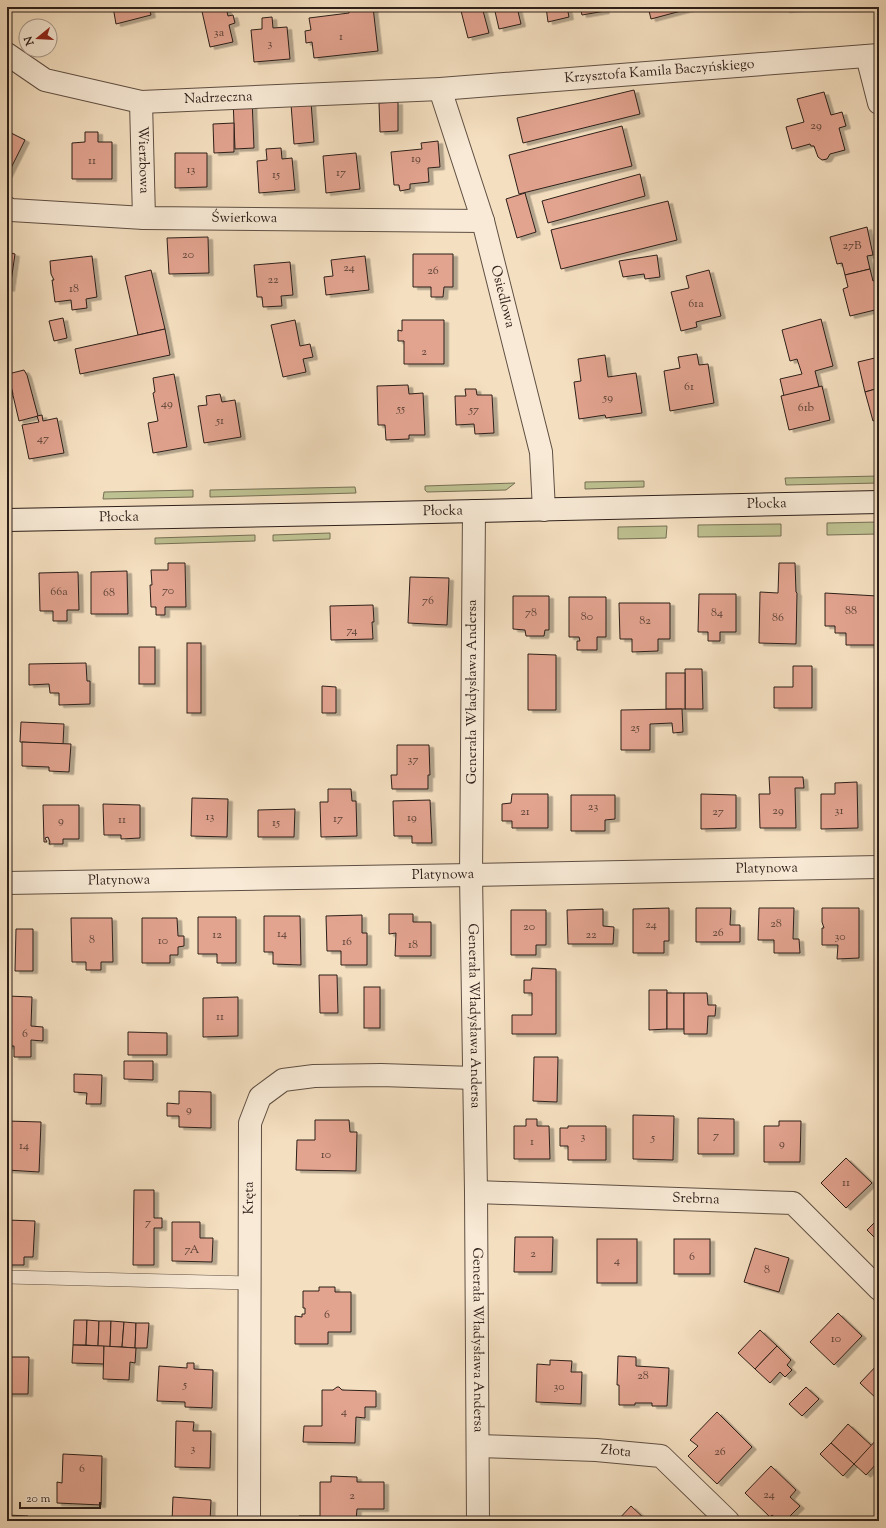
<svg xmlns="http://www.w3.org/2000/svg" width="886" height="1528" font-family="'Sorts Mill Goudy',serif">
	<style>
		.green { fill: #bec191; stroke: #767055 }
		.building { fill: #e2a38f; stroke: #2d1f19; filter: url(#shadow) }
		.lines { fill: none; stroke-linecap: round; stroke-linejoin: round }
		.lane-casing { stroke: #5f4f43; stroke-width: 14 }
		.street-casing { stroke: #5f4f43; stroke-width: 24 }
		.secondary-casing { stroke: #2d1f19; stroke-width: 24 }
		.lane { stroke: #f8ead6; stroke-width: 13 }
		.street { stroke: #f8ead6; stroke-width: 22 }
		.secondary { stroke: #f8ead6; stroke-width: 22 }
		.labels { text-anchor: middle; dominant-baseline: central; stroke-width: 3; stroke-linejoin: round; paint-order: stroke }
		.number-label { font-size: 12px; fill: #5a4036 }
		.street-label { font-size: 14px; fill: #2d1f19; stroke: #f8ead6 }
	</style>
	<defs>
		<filter id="shadow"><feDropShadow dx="4.5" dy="2.5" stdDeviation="0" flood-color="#0004"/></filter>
	</defs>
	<rect width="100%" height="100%" fill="#f4dfc0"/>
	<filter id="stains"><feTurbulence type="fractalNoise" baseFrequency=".005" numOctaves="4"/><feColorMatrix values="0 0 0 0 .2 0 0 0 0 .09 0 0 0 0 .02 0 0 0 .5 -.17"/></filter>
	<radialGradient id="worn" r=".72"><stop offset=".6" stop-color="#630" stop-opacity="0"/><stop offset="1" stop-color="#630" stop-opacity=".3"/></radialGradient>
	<g class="green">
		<polygon points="879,476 879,483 786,485 785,478"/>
		<polygon points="644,481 644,487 585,489 585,482"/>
		<polygon points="515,483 506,490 427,492 425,490 425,486"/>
		<polygon points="355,487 356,493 210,497 210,490"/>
		<polygon points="193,490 193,497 103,499 104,492"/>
		<polygon points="879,522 879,534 827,535 827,523"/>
		<polygon points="781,524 781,536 698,537 698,525"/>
		<polygon points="667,526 666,538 618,539 618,527"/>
		<polygon points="330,533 330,539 273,541 273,535"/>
		<polygon points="255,535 255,541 155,544 155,538"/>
	</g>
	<g class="building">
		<polygon points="113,7 149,7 151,15 116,24"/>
		<polygon points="201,7 226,7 228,16 233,15 235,23 229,25 233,42 210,47"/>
		<polygon points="349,7 373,7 378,51 314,58 312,42 306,43 305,31 311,30 309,18 349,13"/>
		<polygon points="460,7 482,7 489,33 468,38"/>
		<polygon points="494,7 517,7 521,24 499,29"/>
		<polygon points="546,7 567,7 569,17 548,22"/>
		<polygon points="580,7 604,7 605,11 582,15"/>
		<polygon points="648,7 696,7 651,19"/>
		<polygon points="785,7 816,7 785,10"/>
		<polygon points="272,17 273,28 287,27 290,59 254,62 251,30 262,29 262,18"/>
		<polygon points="634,90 640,114 523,143 517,118"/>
		<polygon points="824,92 831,115 842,112 846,126 839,128 845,150 830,154 827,159 822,160 818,157 814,146 811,146 810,144 792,149 786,127 804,122 797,99"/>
		<polygon points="233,99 252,99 254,148 235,149"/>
		<polygon points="311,102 314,142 294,144 291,104"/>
		<polygon points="398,102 398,131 380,132 379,103"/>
		<polygon points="234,123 234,152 214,153 213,124"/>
		<polygon points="622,126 632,166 519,194 509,155"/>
		<polygon points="7,131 25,140 7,176"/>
		<polygon points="85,132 98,132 98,142 112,142 112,179 72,179 72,143 85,142"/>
		<polygon points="438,141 440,167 428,168 429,182 410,184 410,189 400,191 399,185 394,185 391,152 422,149 421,143"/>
		<polygon points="281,148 282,159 292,158 295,190 259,193 257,161 267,160 266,149"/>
		<polygon points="175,153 207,153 207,187 175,188"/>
		<polygon points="356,153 360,189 326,193 323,156"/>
		<polygon points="640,174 645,196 548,223 542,201"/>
		<polygon points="525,193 536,232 517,238 506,199"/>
		<polygon points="668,201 677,240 561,269 551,230"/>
		<polygon points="867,227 873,255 867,256 870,269 845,275 842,263 837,264 830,237"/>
		<polygon points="208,237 209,273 169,274 167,238"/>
		<polygon points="7,252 15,254 10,289 7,288"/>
		<polygon points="413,254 453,254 453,287 444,287 443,297 431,297 431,287 413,287"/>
		<polygon points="657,255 660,277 645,279 644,274 623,277 619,261"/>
		<polygon points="92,256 97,297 86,299 87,308 72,310 71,300 55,302 52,280 54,280 51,274 50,261"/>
		<polygon points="365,256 369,290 326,295 324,277 333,276 331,260"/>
		<polygon points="290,262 293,295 281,296 282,306 263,307 262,297 257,297 254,265"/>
		<polygon points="870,269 873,281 879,279 879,309 850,316 843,289 848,287 845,275"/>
		<polygon points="151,270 165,329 138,335 125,276"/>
		<polygon points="709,270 721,316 696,322 697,327 681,331 671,292 689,288 686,276"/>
		<polygon points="63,318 67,338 54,341 49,321"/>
		<polygon points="821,319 833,366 815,371 819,387 784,396 780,379 802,374 797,359 790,361 782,330"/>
		<polygon points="295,320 300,346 310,344 313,357 303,359 306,372 283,377 271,325"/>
		<polygon points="402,320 444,320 444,364 404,364 404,341 398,341 398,330 402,331"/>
		<polygon points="165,329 170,355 80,374 75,349"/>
		<polygon points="697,354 699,365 708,364 714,403 670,411 664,371 680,368 678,357"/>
		<polygon points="605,355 608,377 636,373 642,413 606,418 605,415 579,419 574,382 581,381 578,359"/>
		<polygon points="879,357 879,388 865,392 858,362"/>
		<polygon points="24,370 27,375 38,416 19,421 8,374"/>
		<polygon points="7,371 13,394 7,395"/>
		<polygon points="174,374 187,447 153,453 148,423 158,421 153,393 155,392 153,378"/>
		<polygon points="408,385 409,394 423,393 425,435 409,435 409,439 386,440 385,425 378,425 377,386"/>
		<polygon points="822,386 830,420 789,430 781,396"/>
		<polygon points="879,388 879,419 873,421 865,392"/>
		<polygon points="465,389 476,389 477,395 492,395 494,433 475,434 474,424 456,425 455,396 466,396"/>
		<polygon points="220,394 222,402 235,400 241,437 204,443 198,406 207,405 206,396"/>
		<polygon points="42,415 43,421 57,418 64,453 29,459 22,425 39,422 37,416"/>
		<polygon points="168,563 185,563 186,607 165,607 165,615 156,615 156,607 151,607 150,585 152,585 151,570 168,570"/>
		<polygon points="779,563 795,563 796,592 797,593 796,644 759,643 760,592 778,593"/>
		<polygon points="127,571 128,614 91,614 91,572"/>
		<polygon points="78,572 79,610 67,610 67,621 53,621 53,611 40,611 39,573"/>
		<polygon points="410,577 449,578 447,625 408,623"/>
		<polygon points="825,593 877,596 877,645 846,645 846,633 835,633 835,626 825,626"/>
		<polygon points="699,594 736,594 736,632 720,632 720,641 708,641 708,632 698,632"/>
		<polygon points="513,596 549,596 549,630 545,630 544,636 526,636 525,630 513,629"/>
		<polygon points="569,597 606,597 606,637 597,637 597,650 577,650 577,641 580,641 579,637 569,637"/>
		<polygon points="619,603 670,603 670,639 658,639 658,651 632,652 632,639 620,639"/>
		<polygon points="373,605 374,622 372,622 373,639 331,640 330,606"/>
		<rect x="187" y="643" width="14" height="70"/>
		<polygon points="877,643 879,643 879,708 878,708"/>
		<rect x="139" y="647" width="16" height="37"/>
		<polygon points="528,654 556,655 556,710 528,710"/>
		<polygon points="86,663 87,681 90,681 90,704 59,705 59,693 50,693 49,684 29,685 29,664"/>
		<polygon points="793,666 812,666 812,708 774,708 774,687 793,687"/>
		<polygon points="685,669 702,669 703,709 685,709"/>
		<rect x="666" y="673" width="19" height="36"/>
		<polygon points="322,686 336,687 336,713 322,713"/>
		<polygon points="682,709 683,732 673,733 672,723 650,724 650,750 621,750 621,710"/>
		<polygon points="21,722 64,724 63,744 20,742"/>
		<polygon points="22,742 71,744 69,772 49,771 49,767 22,766"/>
		<polygon points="397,745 429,745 430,775 428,775 428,789 392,789 391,775 397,775"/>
		<polygon points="769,777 803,777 804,788 795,788 796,828 760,828 759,794 770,794"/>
		<polygon points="857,782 858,828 821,829 821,794 835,794 835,783"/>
		<polygon points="328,789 351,789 352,801 356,801 357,836 321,837 320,802 328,802"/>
		<polygon points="512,794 548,794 548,828 512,828 512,821 502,821 502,804 511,803"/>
		<polygon points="701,794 736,795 736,828 701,829"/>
		<polygon points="571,795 615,795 615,819 605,820 605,831 571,831"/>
		<polygon points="192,798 228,799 227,837 191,836"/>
		<polygon points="430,800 432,843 412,843 412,836 394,836 393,801"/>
		<polygon points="103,804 140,805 140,838 121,839 121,835 104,835"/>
		<polygon points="43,805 79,805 79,839 63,839 63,844 49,844 50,842 48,837 45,838 47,842 44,842"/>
		<polygon points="295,809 294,837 258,837 258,810"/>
		<polygon points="669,908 669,941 664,941 664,953 633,953 633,909"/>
		<polygon points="696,908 731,908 730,925 740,925 740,942 696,942"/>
		<polygon points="759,908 794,908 793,939 799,939 800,953 774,953 774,940 758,940"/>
		<polygon points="822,908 859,908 859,958 837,959 838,945 822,945 822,928 824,928 822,922"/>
		<polygon points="603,909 603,926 614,927 613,944 568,944 567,910"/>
		<polygon points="511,910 546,910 546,945 536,945 536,955 511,955"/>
		<polygon points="389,914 413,914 413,922 431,922 431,956 395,956 396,933 389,934"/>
		<polygon points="362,915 362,933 367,933 367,965 341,965 341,951 327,951 326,916"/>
		<polygon points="264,916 300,916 301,965 273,964 273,952 264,952"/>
		<polygon points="198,917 236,917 236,963 217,963 217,954 198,954"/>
		<polygon points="71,918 112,918 113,962 101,962 101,970 86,970 86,962 72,962"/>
		<polygon points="142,918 177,918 178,936 184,936 184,946 178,947 178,955 170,955 170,963 142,963"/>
		<polygon points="16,929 33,929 33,971 15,971"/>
		<polygon points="532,968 556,969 556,1034 512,1034 512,1015 532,1015 532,993 524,993 524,980 531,980"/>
		<polygon points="319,975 337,975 338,1013 320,1013"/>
		<rect x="364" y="987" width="16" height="41"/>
		<polygon points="649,990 667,990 667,1029 649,1030"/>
		<rect x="667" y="993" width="17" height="36"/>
		<polygon points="684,993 707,993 708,1005 716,1005 715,1016 708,1016 707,1034 684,1034"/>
		<polygon points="7,996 32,997 31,1026 43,1027 43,1041 31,1040 31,1057 14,1057 14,1046 7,1046"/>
		<polygon points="238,997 238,1036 203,1037 203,998"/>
		<polygon points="128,1032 167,1033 167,1055 128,1055"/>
		<polygon points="534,1057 558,1057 557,1102 533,1101"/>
		<polygon points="124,1061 153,1061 153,1080 124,1079"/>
		<polygon points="74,1074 102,1075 101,1104 86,1104 87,1093 74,1092"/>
		<polygon points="179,1091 211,1092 211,1128 179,1127 179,1116 167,1116 167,1103 179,1104"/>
		<polygon points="633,1115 674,1116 673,1160 633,1159"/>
		<polygon points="698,1118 734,1119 734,1154 698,1154"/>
		<polygon points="526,1119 537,1119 537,1126 549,1126 550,1159 514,1159 514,1126 526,1126"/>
		<polygon points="315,1120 349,1120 350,1132 357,1132 356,1171 296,1170 297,1140 315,1140"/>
		<polygon points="7,1121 41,1122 39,1172 7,1170"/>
		<polygon points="779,1121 801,1121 800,1162 764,1162 764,1126 779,1126"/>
		<polygon points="568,1126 606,1126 606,1160 568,1160 568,1146 560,1146 560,1128 568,1128"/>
		<polygon points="846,1158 872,1183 846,1208 821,1183"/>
		<polygon points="134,1190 154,1190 154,1218 162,1218 162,1228 154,1228 154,1265 133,1265"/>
		<polygon points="879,1218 879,1242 867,1230"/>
		<polygon points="7,1220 35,1221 33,1257 24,1257 24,1265 7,1265"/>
		<polygon points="172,1222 200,1222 200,1238 213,1238 212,1262 172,1261"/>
		<polygon points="515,1237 553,1237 552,1272 514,1272"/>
		<rect x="597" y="1239" width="40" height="44"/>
		<rect x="674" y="1239" width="36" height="35"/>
		<polygon points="755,1248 789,1258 779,1292 744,1282"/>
		<polygon points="319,1287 335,1287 335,1292 351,1292 351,1332 328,1332 328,1344 295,1344 295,1316 302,1317 302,1314 305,1314 305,1308 303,1308 303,1291 319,1291"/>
		<polygon points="838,1313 862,1336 834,1365 810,1342"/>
		<polygon points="74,1320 87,1320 86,1345 73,1345"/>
		<polygon points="87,1320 99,1321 98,1346 86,1345"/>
		<polygon points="99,1321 111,1321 110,1347 98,1346"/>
		<polygon points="111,1321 124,1322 122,1347 110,1347"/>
		<polygon points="124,1322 136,1323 135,1348 122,1347"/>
		<polygon points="136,1323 149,1323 147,1348 135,1348"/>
		<polygon points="760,1330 777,1346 755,1369 738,1353"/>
		<polygon points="73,1345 104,1346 104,1364 72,1363"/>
		<polygon points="104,1346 136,1348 135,1363 130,1362 129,1380 103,1379"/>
		<polygon points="777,1346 791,1360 787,1365 792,1370 785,1377 780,1372 770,1383 755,1369"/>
		<polygon points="618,1356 636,1357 636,1366 669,1368 667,1406 652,1406 652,1403 635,1403 635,1405 619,1405 619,1385 617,1385"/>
		<polygon points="7,1357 29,1357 28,1394 7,1394"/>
		<polygon points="550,1360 572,1361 571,1372 582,1372 581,1404 536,1402 537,1364 550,1365"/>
		<polygon points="187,1363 194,1363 194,1369 213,1370 212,1408 185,1407 185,1402 157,1401 159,1366 187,1368"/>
		<polygon points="879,1363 879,1401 860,1383"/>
		<polygon points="337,1387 339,1387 342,1390 376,1391 376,1407 365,1407 365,1418 356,1417 355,1443 303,1442 304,1426 322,1426 322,1390 333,1390"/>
		<polygon points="806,1387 819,1399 802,1416 789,1404"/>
		<polygon points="717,1412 752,1447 717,1484 688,1456 698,1446 690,1440"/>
		<polygon points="176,1421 194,1422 193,1431 211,1431 210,1468 175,1467"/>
		<polygon points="848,1424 872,1446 854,1464 831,1443"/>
		<polygon points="878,1438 879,1464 878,1462 866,1475 854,1464"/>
		<polygon points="831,1443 854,1464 843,1476 820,1454"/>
		<polygon points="63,1454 102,1456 101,1505 57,1503 57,1482 62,1483"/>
		<polygon points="771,1466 796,1490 790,1497 800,1506 785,1521 779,1521 772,1515 770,1517 745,1493"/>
		<polygon points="331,1476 357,1477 357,1482 384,1482 384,1509 357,1509 356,1521 299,1521 299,1516 320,1516 320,1482 331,1482"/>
		<polygon points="173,1497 211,1500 210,1521 172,1521"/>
		<polygon points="631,1506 647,1521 617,1521"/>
		<polygon points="7,1515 28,1516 28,1521 7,1521"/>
	</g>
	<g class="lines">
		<g class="lane-casing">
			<polyline id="lane" points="7,1277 250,1283"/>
		</g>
		<g class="street-casing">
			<g id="street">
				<path id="s1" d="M7,54L45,80L141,102L440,89L879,55"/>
				<polyline points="867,56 879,103"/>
				<path id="s2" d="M440,89L483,221L535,428L541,452L544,510"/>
				<path id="s3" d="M141,102L144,218"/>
				<path id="s4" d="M7,208L11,210L144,218L483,221"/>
				<path id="s5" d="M474,511L471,875L476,1192L478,1521"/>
				<path id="s6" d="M7,883L471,875L879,867"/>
				<path id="s7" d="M476,1192L793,1203L879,1289"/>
				<path id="s8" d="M478,1446L596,1450L661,1456L728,1521"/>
				<path id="s9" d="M249,1521L250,1123L260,1097L283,1080L314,1076L381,1075L474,1078"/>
			</g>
		</g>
		<g class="secondary-casing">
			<g id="secondary">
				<path id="s10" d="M7,520L388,513L879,502"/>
			</g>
		</g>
		<use href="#lane" class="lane"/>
		<use href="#street" class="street"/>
		<use href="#secondary" class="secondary"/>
	</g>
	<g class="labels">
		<g class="number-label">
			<text x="219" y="33">3a</text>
			<text x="341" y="37">1</text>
			<text x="270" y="44">3</text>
			<text x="816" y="126">29</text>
			<text x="416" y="159">19</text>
			<text x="92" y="161">11</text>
			<text x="191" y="170">13</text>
			<text x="341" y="173">17</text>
			<text x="276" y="175">15</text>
			<text x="852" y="246">27B</text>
			<text x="188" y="255">20</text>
			<text x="349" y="268">24</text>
			<text x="433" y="271">26</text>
			<text x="273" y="280">22</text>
			<text x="74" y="289">18</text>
			<text x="696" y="304">61a</text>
			<text x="424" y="352">2</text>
			<text x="689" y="387">61</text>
			<text x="608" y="398">59</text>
			<text x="167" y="404">49</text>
			<text x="806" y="408">61b</text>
			<text x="401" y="409">55</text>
			<text x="474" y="410">57</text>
			<text x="220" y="421">51</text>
			<text x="43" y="439">47</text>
			<text x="168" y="591">70</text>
			<text x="59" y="592">66a</text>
			<text x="109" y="593">68</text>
			<text x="428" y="601">76</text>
			<text x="851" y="611">88</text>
			<text x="531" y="613">78</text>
			<text x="717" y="613">84</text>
			<text x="587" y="617">80</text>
			<text x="778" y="618">86</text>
			<text x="645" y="621">82</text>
			<text x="352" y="631">74</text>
			<text x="635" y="728">25</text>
			<text x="413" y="760">37</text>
			<text x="593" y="807">23</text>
			<text x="778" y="811">29</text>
			<text x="839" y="811">31</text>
			<text x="525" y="812">21</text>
			<text x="718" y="812">27</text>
			<text x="210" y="817">13</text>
			<text x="412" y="818">19</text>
			<text x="338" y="819">17</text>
			<text x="122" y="820">11</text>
			<text x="61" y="821">9</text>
			<text x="276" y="823">15</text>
			<text x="776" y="924">28</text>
			<text x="651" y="925">24</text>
			<text x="529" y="927">20</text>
			<text x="718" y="933">26</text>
			<text x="282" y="934">14</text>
			<text x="217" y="935">12</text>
			<text x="591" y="935">22</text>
			<text x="840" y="937">30</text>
			<text x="92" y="940">8</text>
			<text x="163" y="941">10</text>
			<text x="347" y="942">16</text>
			<text x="413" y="945">18</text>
			<text x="220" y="1017">11</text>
			<text x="25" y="1034">6</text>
			<text x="189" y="1110">9</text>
			<text x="716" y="1136">7</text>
			<text x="583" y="1137">3</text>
			<text x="653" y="1138">5</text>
			<text x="532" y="1142">1</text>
			<text x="782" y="1144">9</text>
			<text x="24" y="1146">14</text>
			<text x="326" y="1155">10</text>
			<text x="846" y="1183">11</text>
			<text x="148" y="1223">7</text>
			<text x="192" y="1250">7A</text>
			<text x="533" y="1254">2</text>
			<text x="692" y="1257">6</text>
			<text x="617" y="1261">4</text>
			<text x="767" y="1270">8</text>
			<text x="327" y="1315">6</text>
			<text x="836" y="1339">10</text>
			<text x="643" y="1376">28</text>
			<text x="185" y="1385">5</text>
			<text x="559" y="1387">30</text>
			<text x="344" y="1412">4</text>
			<text x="193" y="1449">3</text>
			<text x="720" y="1452">26</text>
			<text x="82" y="1469">6</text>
			<text x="769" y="1495">24</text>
			<text x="352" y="1496">2</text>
		</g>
		<g class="street-label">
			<text stroke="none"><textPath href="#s1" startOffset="664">Krzysztofa Kamila Baczyńskiego</textPath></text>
			<text stroke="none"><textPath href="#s1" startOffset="222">Nadrzeczna</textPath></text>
			<text stroke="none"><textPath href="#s3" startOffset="58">Wierzbowa</textPath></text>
			<text stroke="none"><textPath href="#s4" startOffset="238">Świerkowa</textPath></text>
			<text stroke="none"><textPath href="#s2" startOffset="217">Osiedlowa</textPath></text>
			<text stroke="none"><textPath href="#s10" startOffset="760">Płocka</textPath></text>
			<text stroke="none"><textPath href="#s10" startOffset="436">Płocka</textPath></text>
			<text stroke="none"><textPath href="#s10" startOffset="112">Płocka</textPath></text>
			<text transform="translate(473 692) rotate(-90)">Generała Władysława Andersa</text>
			<text stroke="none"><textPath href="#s6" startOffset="760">Platynowa</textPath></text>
			<text stroke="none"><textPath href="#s6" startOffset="436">Platynowa</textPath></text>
			<text stroke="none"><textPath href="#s6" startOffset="112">Platynowa</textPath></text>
			<text stroke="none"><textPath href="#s5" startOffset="505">Generała Władysława Andersa</textPath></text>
			<text stroke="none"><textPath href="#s9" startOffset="323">Kręta</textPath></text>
			<text stroke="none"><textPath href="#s7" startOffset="220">Srebrna</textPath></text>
			<text stroke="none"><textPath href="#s5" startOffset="829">Generała Władysława Andersa</textPath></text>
			<text stroke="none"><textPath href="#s8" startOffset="138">Złota</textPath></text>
		</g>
	</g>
	<rect width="886" height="1528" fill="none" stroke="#f4dfc0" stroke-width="24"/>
	<rect x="8" y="8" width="870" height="1512" fill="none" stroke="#2d1f19" stroke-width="2"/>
	<rect x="12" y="12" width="862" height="1504" fill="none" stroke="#2d1f19"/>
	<g transform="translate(38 38) rotate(252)"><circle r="19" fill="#f8ead6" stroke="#a7998a"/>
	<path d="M0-3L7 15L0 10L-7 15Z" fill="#8f2418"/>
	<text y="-6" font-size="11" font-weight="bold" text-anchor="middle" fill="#2d1f19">N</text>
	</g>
	<path d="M20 1502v6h80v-6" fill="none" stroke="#2d1f19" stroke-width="2"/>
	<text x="26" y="1502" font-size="12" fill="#2d1f19" stroke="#f8ead6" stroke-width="3" paint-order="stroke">20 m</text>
	<rect width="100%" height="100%" filter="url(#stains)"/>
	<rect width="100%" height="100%" fill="url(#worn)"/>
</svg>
